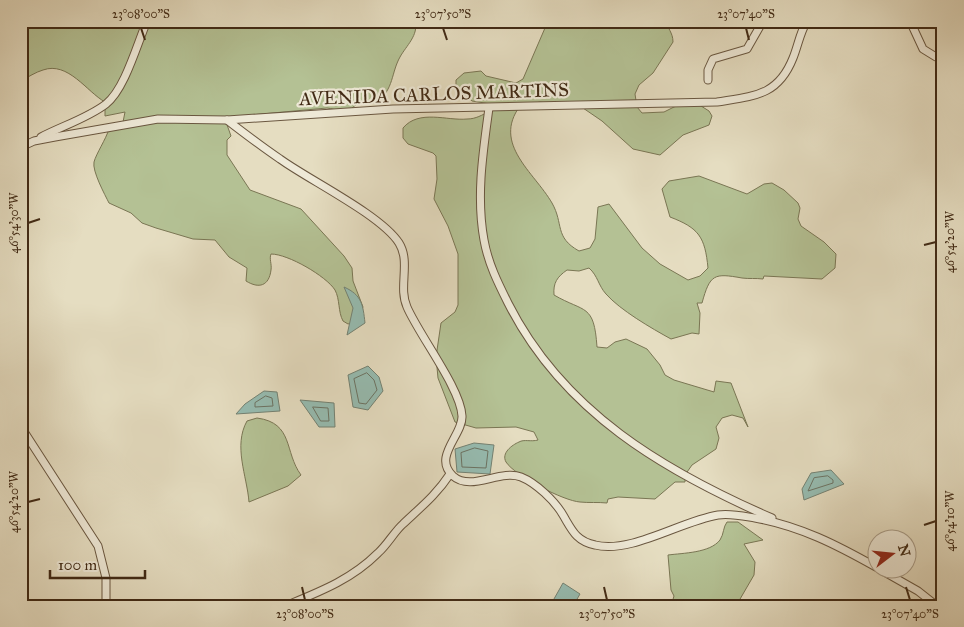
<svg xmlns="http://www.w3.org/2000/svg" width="964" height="627" font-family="'IM FELL Great Primer',serif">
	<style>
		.green { fill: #b4c194; stroke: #7a7654 }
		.water { fill: #96bcb1; stroke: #748273 }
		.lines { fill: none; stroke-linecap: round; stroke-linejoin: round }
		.shore { stroke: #6c7363; stroke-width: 1 }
		.minor-casing { stroke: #6a5740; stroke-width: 9 }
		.minor { stroke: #eee9d7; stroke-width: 7 }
		.ticks { fill: none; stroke: #412a15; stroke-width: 2 }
		.labels { text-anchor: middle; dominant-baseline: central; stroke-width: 4.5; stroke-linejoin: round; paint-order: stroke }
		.street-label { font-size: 19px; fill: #412a15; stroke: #eee9d7 }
		.neatline { fill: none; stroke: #412a15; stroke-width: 2 }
		.ticks-label { font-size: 12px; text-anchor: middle; fill: #412a15 }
	</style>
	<rect width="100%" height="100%" fill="#e5ddc1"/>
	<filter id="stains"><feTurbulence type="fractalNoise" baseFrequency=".004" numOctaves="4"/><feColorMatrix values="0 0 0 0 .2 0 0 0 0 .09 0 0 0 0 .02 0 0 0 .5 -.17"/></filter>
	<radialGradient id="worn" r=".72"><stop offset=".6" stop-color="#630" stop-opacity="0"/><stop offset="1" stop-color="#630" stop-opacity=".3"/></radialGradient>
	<g class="green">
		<path d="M21,21H235L241,27L249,21H415C419,35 406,46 400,57C391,73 394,89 377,102L369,104L358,103L352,108L353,113C343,114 337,109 327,108L229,117L226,122L231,136L227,140V155L250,190L301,209L344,256L352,268L353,281L363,307L356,322L348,324L343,321C338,312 340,299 335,290C326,276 288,254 271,254C269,259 272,264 271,270C269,286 259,289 246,281L247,268L229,257L215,240L193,239L156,228L142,223L131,213L109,203C105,195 92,171 94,162C96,154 106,139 109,129L123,122L125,112L105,116V102C87,92 68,61 43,70C36,72 28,77 21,81Z"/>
		<path d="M548,21H667C667,29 673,32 673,42L653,73L639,85L635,94L637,107L642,113L664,112L690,99L709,111L712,116L709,125L683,135L660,155L633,149L602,121L583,108L540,102L520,106C492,144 534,172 552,203C564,224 554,237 579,251L590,248L595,239L598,207L609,204L642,248L660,264L688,280L700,276L708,268C705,237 699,228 670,217L662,189L669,181L699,176L747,194L764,184L772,183L784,190L798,203L800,208L798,219L801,226L824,242L836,254L835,268L822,279L764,276L763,279C756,278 749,279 742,278C714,273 710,274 702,303H697L700,313L699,334L692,333L671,339C651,328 620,310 606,294C598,285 598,276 589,268L579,271L567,270C557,277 553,283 554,295C585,313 594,303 597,347L607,348L615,342L626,339L647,349L660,365L665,375L674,380L714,392L716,381L731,383L748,427L743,418L732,415L722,418L716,427L719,438L716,449L692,465L685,475V482H675L655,499L618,497L608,499L607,503C598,502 589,503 580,502C564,501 515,476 506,462C501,453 512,445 519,442C524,439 531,442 538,440L534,432L516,427L476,428L455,422L438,378L436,357L441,323L455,312L458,305V254L448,226L434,199L437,179L436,156L433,153L408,144L403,138V128C419,109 447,121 467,119C476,119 482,115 490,111L491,104L472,101L456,87V80L464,73L481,71L486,76L516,83L523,79Z"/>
		<path d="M257,418C294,423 284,452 301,475L288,486L249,502C247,476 233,446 247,421Z"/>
		<path d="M727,522H738L763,540L744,544L755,562L754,575L736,606H671L674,596L671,590L668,555C683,553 710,553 720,540C724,534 723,527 727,522Z"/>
	</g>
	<g class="water">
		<path d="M344,287C362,295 363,305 365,323L347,335L353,308Z"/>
		<polygon points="368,366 379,377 383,391 368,410 353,407 348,375"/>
		<polygon points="264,391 277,392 280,411 236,414 245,404"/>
		<polygon points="300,400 334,403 335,427 319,427"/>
		<polygon points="474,443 494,445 490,474 457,472 455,449"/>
		<polygon points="831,470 844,484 804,500 802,489 811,473"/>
		<polygon points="563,583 580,594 573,606 550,606"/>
	</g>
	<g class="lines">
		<g class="shore">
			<polygon points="367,373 374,380 377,390 366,404 359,403 354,379"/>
			<polygon points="266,396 272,398 273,406 255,407 255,403"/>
			<polygon points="313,407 328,408 329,421 321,421"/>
			<polygon points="475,448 488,451 486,468 462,467 461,453"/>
			<polygon points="828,476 833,480 833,483 808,491 814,478"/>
		</g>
		<g class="minor-casing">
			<g id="minor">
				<polyline points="910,21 923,49 936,57 943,56"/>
				<polyline points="708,80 708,70 713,59 747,49 763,21"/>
				<path d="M489,108C483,152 476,196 484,240C488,263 498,283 508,303C563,412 664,471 772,518"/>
				<path d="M227,120C244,133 262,147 280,159C309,180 381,215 399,243C411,262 398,287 407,307C419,335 461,389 462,416C463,435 432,457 453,476C471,492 500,469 521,477C536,483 555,501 563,515C572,530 576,541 595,545C631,554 681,521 718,515C730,513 743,516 755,518C800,526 837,545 876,567"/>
				<path d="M41,137C62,126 88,118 106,104C125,89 137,44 147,21"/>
				<path d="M21,147L34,141L55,137L158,119L227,120L393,109L717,102C754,96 778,96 793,58C798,46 800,32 807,21"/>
				<polyline points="21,427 98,546 106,578 106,606"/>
				<polyline points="881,570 918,591 937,606"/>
				<path d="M285,606C319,592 351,580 378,553C388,544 394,532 403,524C421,507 437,494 450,474"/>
			</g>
		</g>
		<use href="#minor" class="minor"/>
	</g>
	<path class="ticks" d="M141,28L145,40M443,28L447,40M746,28L749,40M28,223L40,219M924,245L936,242M28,502L40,499M924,525L936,521M302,587L305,600M604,587L607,600M906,587L910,600"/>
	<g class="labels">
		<g class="street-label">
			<text transform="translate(434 94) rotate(-2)">AVENIDA CARLOS MARTINS</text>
		</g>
	</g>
	<rect width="964" height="627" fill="none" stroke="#e5ddc1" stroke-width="55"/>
	<g transform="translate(892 554) rotate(74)"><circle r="24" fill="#eee9d7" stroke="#a99d89"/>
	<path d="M0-4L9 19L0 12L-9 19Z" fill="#8f2418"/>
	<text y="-8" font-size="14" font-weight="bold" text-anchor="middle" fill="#412a15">N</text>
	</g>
	<path d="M50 570v8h95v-8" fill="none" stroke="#412a15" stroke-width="2.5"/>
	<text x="58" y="570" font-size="15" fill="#412a15" stroke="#eee9d7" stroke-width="4" paint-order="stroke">100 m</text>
	<rect x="28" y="28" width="908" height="572" class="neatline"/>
	<g class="ticks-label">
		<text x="141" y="18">23°08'00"S</text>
		<text x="443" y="18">23°07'50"S</text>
		<text x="746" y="18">23°07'40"S</text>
		<text transform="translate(14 223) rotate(-90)" y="4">46°54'30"W</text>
		<text transform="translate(950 242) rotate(-90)" y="4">46°54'20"W</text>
		<text transform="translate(14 502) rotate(-90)" y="4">46°54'20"W</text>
		<text transform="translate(950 521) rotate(-90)" y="4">46°54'10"W</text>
		<text x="305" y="618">23°08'00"S</text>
		<text x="607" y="618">23°07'50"S</text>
		<text x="910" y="618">23°07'40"S</text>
	</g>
	<rect width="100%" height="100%" filter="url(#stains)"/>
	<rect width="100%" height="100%" fill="url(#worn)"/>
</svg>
